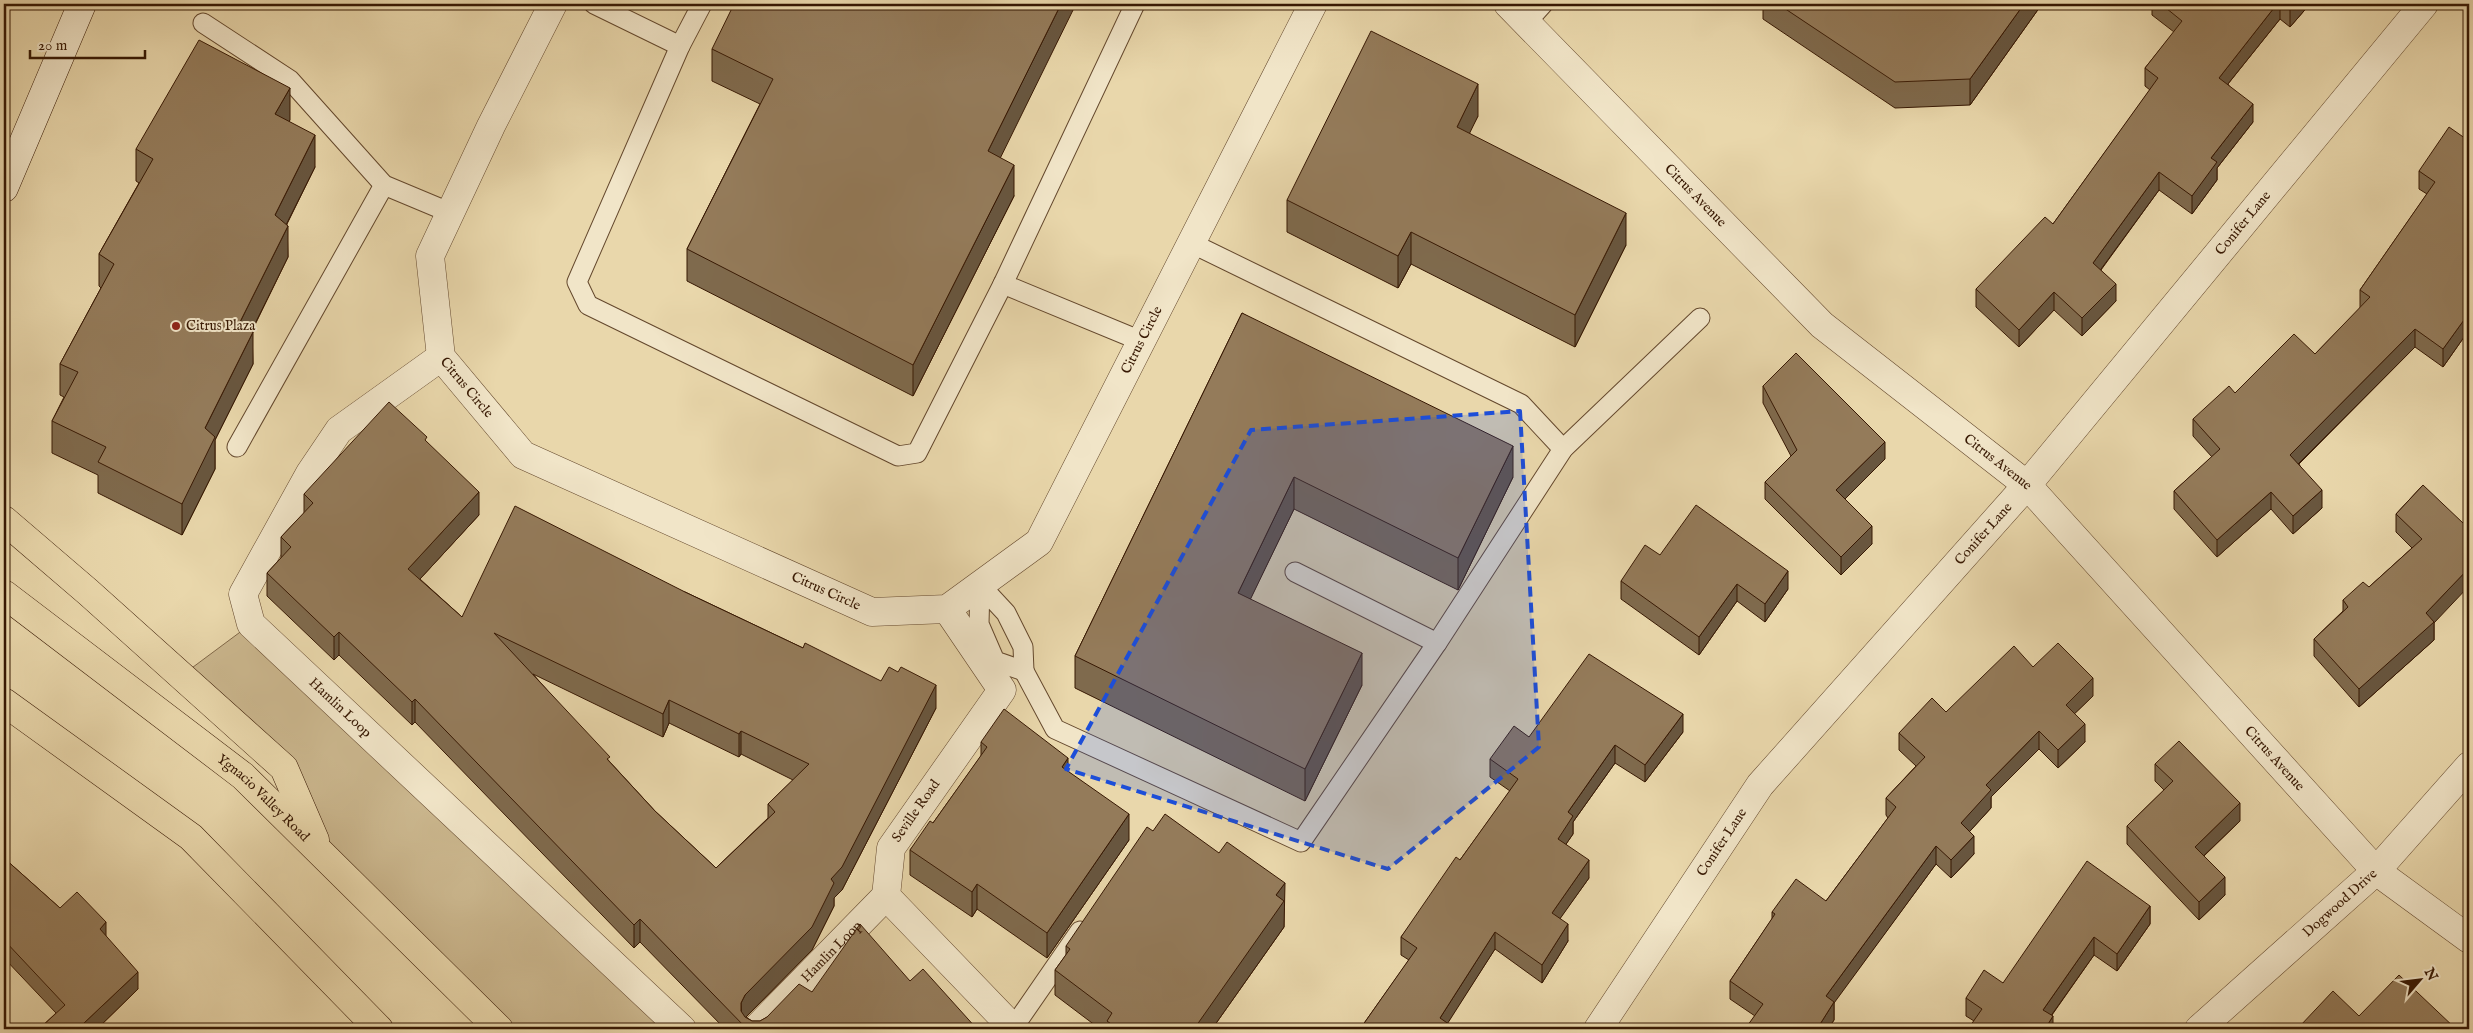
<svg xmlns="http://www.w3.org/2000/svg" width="2473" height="1033" font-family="'IM FELL English',serif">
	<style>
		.green { fill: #cbb78e; stroke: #816848 }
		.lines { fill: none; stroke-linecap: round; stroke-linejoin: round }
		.service-casing { stroke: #64482d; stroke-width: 21 }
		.minor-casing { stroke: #64482d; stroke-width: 29 }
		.secondary-casing { stroke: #371803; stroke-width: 29 }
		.trunk-casing { stroke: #371803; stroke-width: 29 }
		.service { stroke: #f1e5c8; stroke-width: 19 }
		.minor { stroke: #f1e5c8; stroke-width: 28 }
		.secondary { stroke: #f1e5c8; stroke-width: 28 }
		.trunk { stroke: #e9d7ab; stroke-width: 28 }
		.wall { fill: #7f6a4d; stroke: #371803; fill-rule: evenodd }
		.shaded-wall { fill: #68563f; stroke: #371803 }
		.building { fill: #947b5a; stroke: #371803; fill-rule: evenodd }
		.marked { fill: #1d4ed8; fill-opacity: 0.2; stroke: #1d4ed8; stroke-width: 4; stroke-dasharray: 10 6; stroke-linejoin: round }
		.poi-dot { fill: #8f2418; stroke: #f1e5c8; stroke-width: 2 }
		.labels { text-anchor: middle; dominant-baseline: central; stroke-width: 4; stroke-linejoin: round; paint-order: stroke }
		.street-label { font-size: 14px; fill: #371803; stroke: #f1e5c8 }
		.poi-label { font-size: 14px; fill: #371803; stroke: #f1e5c8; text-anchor: start }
	</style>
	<rect width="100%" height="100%" fill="#e9d7ab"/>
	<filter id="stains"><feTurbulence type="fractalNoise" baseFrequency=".004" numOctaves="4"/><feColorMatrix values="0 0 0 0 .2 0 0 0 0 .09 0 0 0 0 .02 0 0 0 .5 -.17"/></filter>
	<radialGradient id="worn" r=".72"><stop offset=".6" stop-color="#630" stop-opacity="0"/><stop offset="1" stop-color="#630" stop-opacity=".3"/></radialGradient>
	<polygon class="green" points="251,624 682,1029 499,1029 321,853 284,768 181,676"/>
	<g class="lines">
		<g class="service-casing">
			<g id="service">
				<polyline points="594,4 680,46"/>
				<polyline points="702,4 680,46 577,282 588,305 898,456 917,453 1003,284 1135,4"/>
				<polyline points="203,23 290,80 384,185 451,213"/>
				<polyline points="1526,23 1543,4"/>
				<polyline points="1191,243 1521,404 1563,449"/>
				<polyline points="1003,284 1141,341"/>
				<polyline points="237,447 384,185"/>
				<polyline points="1295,572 1437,643 1563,449 1700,318"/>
				<polygon points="980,585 1006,613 1023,647 1024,671 995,661 979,624"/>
				<polyline points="1024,671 1055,729 1301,842 1437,643"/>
				<polyline points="1013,1028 1080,931"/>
			</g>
		</g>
		<g class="minor-casing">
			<g id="minor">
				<path id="s1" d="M553,4L491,126L430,256L441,357L523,455L872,612L947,609L1039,542L1313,4"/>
				<path id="s2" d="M1508,4L1822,325L2027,485L2376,871L2469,939"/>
				<path id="s3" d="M441,357L339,430L310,473L243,594L251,624L682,1029"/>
				<polyline points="947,609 1002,690 891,848 886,896 1014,1029"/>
				<path id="s4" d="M756,1029L886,896"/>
				<path id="s5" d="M1598,1029L1760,785L2027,485L2424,4"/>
				<path id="s6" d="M2199,1029L2376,871L2469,766"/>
			</g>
		</g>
		<g class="secondary-casing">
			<polyline id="secondary" points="4,188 82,4"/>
		</g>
		<g class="trunk-casing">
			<g id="trunk">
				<polyline points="4,520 88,592 284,768 315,840"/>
				<path id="s7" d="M4,594L243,776L499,1029"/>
				<polyline points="4,702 191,837 379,1029"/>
			</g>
		</g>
		<use href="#service" class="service"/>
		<use href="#minor" class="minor"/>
		<use href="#secondary" class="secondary"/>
		<use href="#trunk" class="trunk"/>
	</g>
	<g class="wall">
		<polygon points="1763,4 2042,4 1970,105 1895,108 1763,19"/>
		<polygon points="2152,4 2310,4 2290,27 2280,19 2228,84 2253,122 2217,168 2217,180 2192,214 2159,190 2101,270 2116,301 2082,336 2054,310 2019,347 1976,307 1976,289 2053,224 2150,90 2145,86 2145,68 2174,32 2152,15"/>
		<polygon points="712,49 1001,158 1014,196 913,396 687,281 687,249 760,104 712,81"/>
		<polygon points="1478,116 1469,133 1626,245 1575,347 1411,264 1398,288 1287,232 1287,200"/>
		<polygon points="290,120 289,121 315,167 287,224 288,257 252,331 253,364 215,440 215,469 182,535 98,493 98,475 52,453 52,421 64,397 60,395 60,364 101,288 99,286 99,254 139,183 136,181 136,149"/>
		<polygon points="2469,141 2469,330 2443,367 2415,347 2299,464 2322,508 2293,534 2271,509 2217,557 2174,509 2174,491 2212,457 2193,436 2193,419 2235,393 2315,354 2360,308 2360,290 2427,194 2419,189 2419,171"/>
		<polygon points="1242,313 1513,477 1458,590 1294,509 1250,599 1362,685 1305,801 1075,688 1075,656"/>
		<polygon points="1763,386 1885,459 1845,499 1872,544 1841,575 1765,499 1765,482 1791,456 1763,403"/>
		<path d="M427,442L479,515L420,579L462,617L685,592L803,648L936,708L842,890L834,898V906L812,950L746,1017L752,1021H760L812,992L910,981L977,1029H725L640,942L634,948L415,722L412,725L339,655L334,660L267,596V573L281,558V537L304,513V494ZM533,674L663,737L669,723L739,757L741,754L793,780L768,804V818L716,868L655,811L610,762Z"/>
		<polygon points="2423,485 2434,623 2434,640 2359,707 2314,656 2314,639 2343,611 2343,600 2369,587 2412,548 2396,532 2396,514"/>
		<polygon points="1660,555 1788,589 1765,622 1737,601 1699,655 1621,599 1621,581"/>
		<polygon points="2033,667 2093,696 2074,714 2085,742 2058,768 2039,749 1991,797 1991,808 1969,832 1974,854 1951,878 1936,864 1834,1002 1834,1020 1828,1029 1745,1029 1755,1016 1730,999 1730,981 1772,919 1772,912 1826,901 1888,818 1886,815 1886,798 1916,766 1899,750 1899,733 1946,712"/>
		<polygon points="1683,732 1645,782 1615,763 1573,822 1573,834 1566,844 1589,878 1560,918 1568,941 1542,983 1495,949 1447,1023 1360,1029 1409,960 1401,955 1401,937 1460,860 1510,791 1490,777 1490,759 1529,737"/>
		<polygon points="981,742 1068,771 1129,840 1047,958 977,909 972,917 910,875 910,850 933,823 981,756"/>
		<polygon points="2155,764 2240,821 2204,856 2225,895 2199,920 2127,844 2127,826 2164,790 2155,781"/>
		<polygon points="4,858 60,908 106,937 138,989 97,1029 39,1029 56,1013 4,958"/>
		<polygon points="2150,906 2150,924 2117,971 2094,955 2052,1015 2053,1029 1974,1021 1966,1016 1966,998 2003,983"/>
		<polygon points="1284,909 1284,927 1212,1029 1100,1029 1055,995 1055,970 1066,955 1066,946 1285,909"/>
	</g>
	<g class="shaded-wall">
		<polygon points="1061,4 1076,4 988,183 988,151"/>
		<polygon points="2024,4 2042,4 1970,105 1970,79"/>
		<polygon points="2277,4 2280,4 2280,19 2219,95 2219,78"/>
		<polygon points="2295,4 2310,4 2290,27 2290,10"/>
		<polygon points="1478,84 1478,116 1457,159 1457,127"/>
		<polygon points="290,88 290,120 275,146 275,114"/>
		<polygon points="2253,104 2253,122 2217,168 2217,180 2192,214 2192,196 2211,158"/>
		<polygon points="315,135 315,167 275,247 275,215"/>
		<polygon points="1014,165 1014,196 913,396 913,365"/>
		<polygon points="2159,172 2159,190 2093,280 2093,263"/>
		<polygon points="1626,213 1626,245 1575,347 1575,315"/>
		<polygon points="288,226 288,257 239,356 239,324"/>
		<polygon points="1411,232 1411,264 1398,288 1398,256"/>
		<polygon points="2116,284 2116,301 2082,336 2082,318"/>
		<polygon points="2054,292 2054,310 2019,347 2019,330"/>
		<polygon points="2469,313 2469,330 2443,367 2443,349"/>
		<polygon points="2415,329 2415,347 2290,472 2290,455"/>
		<polygon points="253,332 253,364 215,440 215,469 182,535 182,504 205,428"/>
		<polygon points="1885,442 1885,459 1836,508 1836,490"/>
		<polygon points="1513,446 1513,477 1458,590 1458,558"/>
		<polygon points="1294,477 1294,509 1238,625 1238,593"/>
		<polygon points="2322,490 2322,508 2293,534 2293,516"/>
		<polygon points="479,492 479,515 408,592 408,569"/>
		<polygon points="2271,492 2271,509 2217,557 2217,540"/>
		<polygon points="1872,526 1872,544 1841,575 1841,557"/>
		<polygon points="2469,568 2469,586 2434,623 2434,640 2359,707 2359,689 2426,613"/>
		<polygon points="1788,571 1788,589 1765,622 1765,604"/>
		<polygon points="1737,584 1737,601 1699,655 1699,637"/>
		<polygon points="339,632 339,655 334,660 334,637"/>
		<polygon points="1362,653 1362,685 1305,801 1305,769"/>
		<polygon points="2093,678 2093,696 2066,722 2066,705"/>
		<polygon points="936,685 936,708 842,890 834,898 834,906 812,950 745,1018 742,1024 741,1003 745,995 831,879"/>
		<polygon points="415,699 415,722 412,725 412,702"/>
		<polygon points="669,700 669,723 663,737 663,714"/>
		<polygon points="1683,714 1683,732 1645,782 1645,765"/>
		<polygon points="2085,724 2085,742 2058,768 2058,750"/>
		<polygon points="741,731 741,754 739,757 739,734"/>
		<polygon points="2039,731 2039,749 1991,797 1991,808 1961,841 1961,823 1986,785"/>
		<polygon points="1615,745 1615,763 1573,822 1573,834 1558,856 1558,839 1568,812"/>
		<polygon points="1068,758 1068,783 1062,767"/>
		<polygon points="2240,803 2240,821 2195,864 2195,847"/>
		<polygon points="1129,814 1129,840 1047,958 1047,933"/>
		<polygon points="1974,836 1974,854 1951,878 1951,860"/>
		<polygon points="1936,846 1936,864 1826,1014 1826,996"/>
		<polygon points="1589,860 1589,878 1552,930 1552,913"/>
		<polygon points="2225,877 2225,895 2199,920 2199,902"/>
		<polygon points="1285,883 1284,927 1212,1029 1194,1029 1276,895"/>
		<polygon points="977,884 977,909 972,917 972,892"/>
		<polygon points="2150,906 2150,924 2117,971 2117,954"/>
		<polygon points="640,919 640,942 634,948 634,925"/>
		<polygon points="106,922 106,940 100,929"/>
		<polygon points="1568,924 1568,941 1542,983 1542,965"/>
		<polygon points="1495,932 1495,949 1444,1029 1440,1018"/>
		<polygon points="2094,937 2094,955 2043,1027 2043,1010"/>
		<polygon points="138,972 138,989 97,1029 84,1029 84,1023"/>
		<polygon points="1834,1002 1834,1020 1828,1029 1817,1029"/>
		<polygon points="2053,1016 2053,1029 2045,1029"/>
	</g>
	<g class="building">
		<polygon points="734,4 1061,4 988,151 1014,165 913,365 687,249 773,79 712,49"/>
		<polygon points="1778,4 2024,4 1970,79 1895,82"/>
		<polygon points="2161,4 2277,4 2219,78 2253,104 2211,158 2217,162 2192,196 2159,172 2093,263 2116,284 2082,318 2054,292 2019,330 1976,289 2045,217 2053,224 2158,78 2145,68 2182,21"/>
		<polygon points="2283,4 2295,4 2290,10"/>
		<polygon points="1371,31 1478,84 1457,127 1626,213 1575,315 1411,232 1398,256 1287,200"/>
		<polygon points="199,40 290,88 275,114 315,135 275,215 288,226 239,324 253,332 205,428 215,437 182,504 98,462 106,447 52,421 78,372 60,364 114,264 99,254 153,159 136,149"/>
		<polygon points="2449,127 2469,141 2469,313 2443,349 2415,329 2290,455 2322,490 2293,516 2271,492 2217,540 2174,491 2220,449 2193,419 2229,386 2235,393 2294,334 2315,354 2370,297 2360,290 2435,182 2419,171"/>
		<polygon points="1242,313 1513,446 1458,558 1294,477 1238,593 1362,653 1305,769 1075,656"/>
		<polygon points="1796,353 1885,442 1836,490 1872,526 1841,557 1765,482 1797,450 1763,386"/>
		<path d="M389,402L427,437L425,440L479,492L408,569L462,617L515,506L685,592L803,648L805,643L881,681L889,667L898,672L901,667L936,685L842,867L831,879L834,883L812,927L745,995L741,1003V1011L745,1017L752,1021H760L767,1017L799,984L812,992L860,924L910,981L923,969L977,1029H747L640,919L634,925L415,699L412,702L339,632L334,637L267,573L291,547L281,537L313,503L304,494ZM494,633L663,714L669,700L739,734L741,731L809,764L768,804L775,812L716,868L655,811L607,759L610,757Z"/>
		<polygon points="2423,485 2463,523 2469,516 2469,568 2426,613 2434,622 2359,689 2314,639 2348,607 2343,600 2363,582 2369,587 2422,539 2396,514"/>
		<polygon points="1696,505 1788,571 1765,604 1737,584 1699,637 1621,581 1645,545 1660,555"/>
		<polygon points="2058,643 2093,678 2066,705 2085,724 2058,750 2039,731 1986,785 1991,790 1961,823 1974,836 1951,860 1936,846 1826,996 1834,1002 1817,1029 1745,1029 1763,1004 1730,981 1775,914 1772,912 1796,879 1826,901 1896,807 1886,798 1925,757 1899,733 1932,698 1946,712 2014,646 2033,667"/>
		<polygon points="1589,654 1683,714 1645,765 1615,745 1568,812 1573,816 1558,839 1589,860 1552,913 1568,924 1542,965 1495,932 1440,1018 1456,1029 1360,1029 1417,948 1401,937 1456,857 1460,860 1518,779 1490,759 1514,726 1529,737"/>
		<polygon points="1004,709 1068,758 1062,767 1129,814 1047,933 977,884 972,892 910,850 930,821 933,823 987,747 981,742"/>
		<polygon points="2179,741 2240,803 2195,847 2225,877 2199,902 2127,826 2173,781 2155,764"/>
		<polygon points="1165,814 1219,853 1227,842 1285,883 1276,895 1284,901 1194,1029 1118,1029 1107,1021 1112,1013 1055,970 1070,949 1066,946 1147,827 1153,831"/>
		<polygon points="4,858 60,908 77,892 106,922 100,929 138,972 84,1023 90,1029 39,1029 65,1005 4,940"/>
		<polygon points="2087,861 2150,906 2117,954 2094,937 2043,1010 2053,1016 2045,1029 1968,1029 1982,1009 1966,998 1984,970 2003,983"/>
		<polygon points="2399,975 2456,1029 2304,1029 2300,1026 2333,991 2359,1016"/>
		<polygon points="172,1026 176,1029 169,1029"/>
	</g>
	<path class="marked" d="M1520,411L1539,747L1388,869L1066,769L1251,430Z"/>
	<circle class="poi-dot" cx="176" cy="326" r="5"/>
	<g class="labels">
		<g class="street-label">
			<text stroke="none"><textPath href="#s2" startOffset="268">Citrus Avenue</textPath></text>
			<text stroke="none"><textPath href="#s5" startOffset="1034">Conifer Lane</textPath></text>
			<text stroke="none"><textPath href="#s1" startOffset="1308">Citrus Circle</textPath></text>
			<text stroke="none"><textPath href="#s1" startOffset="422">Citrus Circle</textPath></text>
			<text stroke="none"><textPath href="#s2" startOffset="672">Citrus Avenue</textPath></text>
			<text stroke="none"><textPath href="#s5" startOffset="629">Conifer Lane</textPath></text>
			<text stroke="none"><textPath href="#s1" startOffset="842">Citrus Circle</textPath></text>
			<text stroke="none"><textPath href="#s3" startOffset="469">Hamlin Loop</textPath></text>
			<text stroke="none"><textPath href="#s2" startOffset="1078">Citrus Avenue</textPath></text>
			<text stroke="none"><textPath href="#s7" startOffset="330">Ygnacio Valley Road</textPath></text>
			<text transform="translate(916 811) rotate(-55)">Seville Road</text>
			<text stroke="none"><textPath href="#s5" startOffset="224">Conifer Lane</textPath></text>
			<text stroke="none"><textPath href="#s6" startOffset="189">Dogwood Drive</textPath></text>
			<text stroke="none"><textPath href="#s4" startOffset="108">Hamlin Loop</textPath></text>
		</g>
		<g class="poi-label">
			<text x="186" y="326">Citrus Plaza</text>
		</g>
	</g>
	<rect width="2473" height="1033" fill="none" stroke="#e9d7ab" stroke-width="20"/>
	<rect x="5" y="5" width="2463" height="1023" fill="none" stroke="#371803" stroke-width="2.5"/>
	<rect x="10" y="10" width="2453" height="1013" fill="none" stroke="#371803"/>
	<g transform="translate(2420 980) rotate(62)" stroke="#f1e5c8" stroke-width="4" paint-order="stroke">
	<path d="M0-4L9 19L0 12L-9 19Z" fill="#371803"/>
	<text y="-8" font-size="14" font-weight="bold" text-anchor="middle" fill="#371803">N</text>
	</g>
	<path d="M30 50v8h115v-8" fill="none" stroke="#371803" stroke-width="2.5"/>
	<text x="38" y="50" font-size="15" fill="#371803" stroke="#f1e5c8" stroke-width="4" paint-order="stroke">20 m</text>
	<rect width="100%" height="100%" filter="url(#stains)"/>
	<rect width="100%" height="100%" fill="url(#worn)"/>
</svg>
